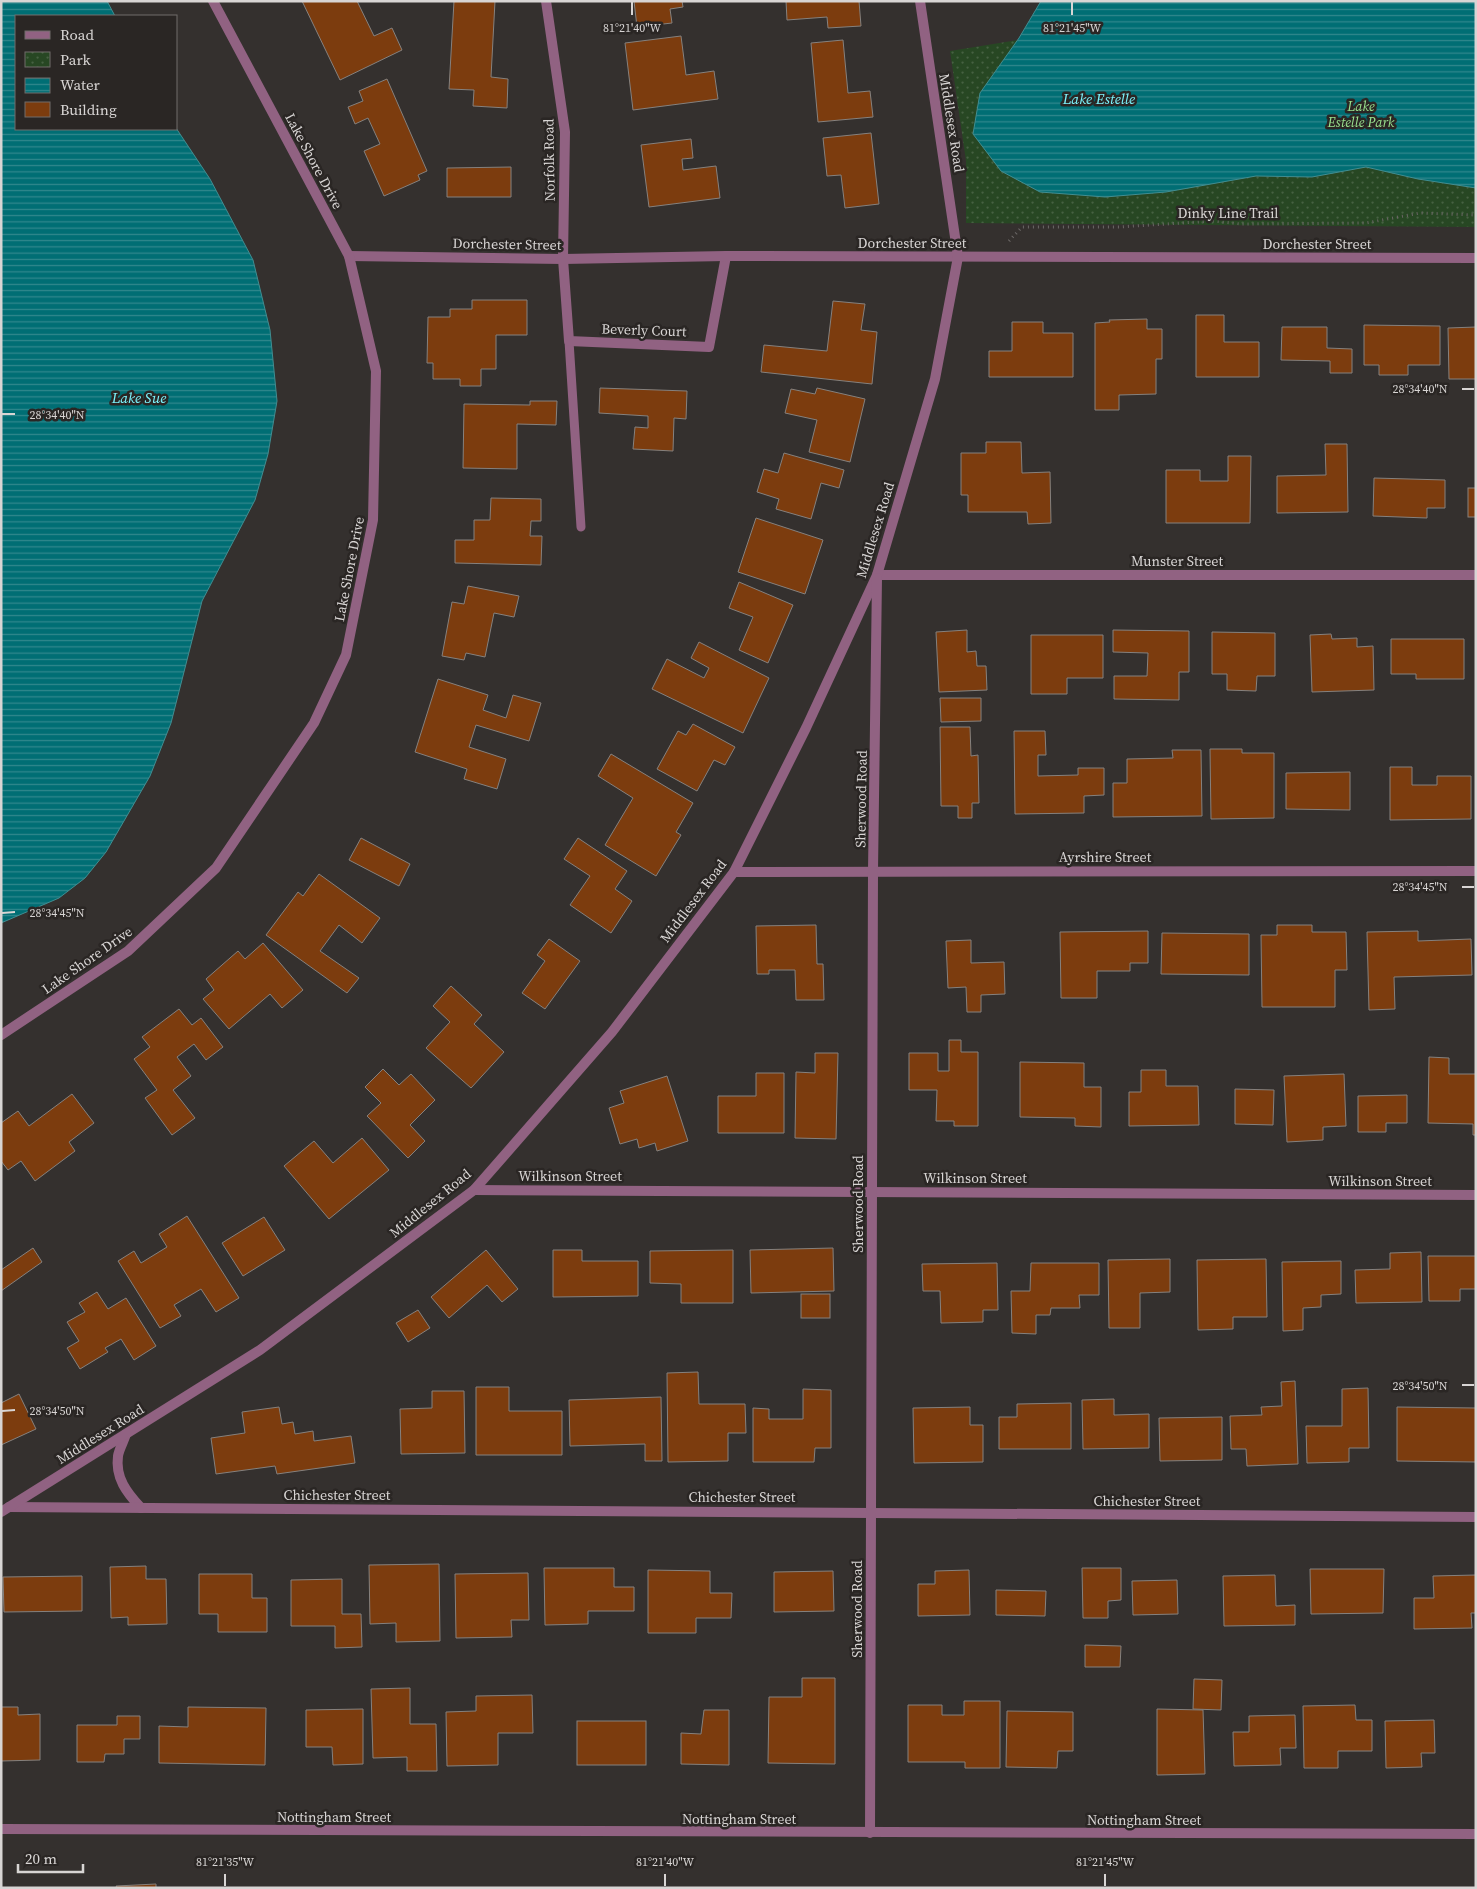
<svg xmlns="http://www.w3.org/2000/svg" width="1477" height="1889" font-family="'Source Serif 4',serif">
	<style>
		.park { fill: url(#park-dots) }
		.water { fill: url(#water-rules); stroke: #418d91 }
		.building { fill: #7c3c0e; stroke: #85817e }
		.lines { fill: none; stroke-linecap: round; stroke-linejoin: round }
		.path { stroke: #6c6867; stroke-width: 3; stroke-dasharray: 1 4; stroke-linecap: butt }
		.service { stroke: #916282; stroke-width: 9 }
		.minor { stroke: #916282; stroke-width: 10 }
		.ticks { fill: none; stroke: #d8d5d4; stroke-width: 2 }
		.labels { text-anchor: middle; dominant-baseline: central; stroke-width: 5; stroke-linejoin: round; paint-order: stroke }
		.park-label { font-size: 14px; font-style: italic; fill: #99e28f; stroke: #2a2624 }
		.street-label { font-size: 14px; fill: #d8d5d4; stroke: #2a2624 }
		.water-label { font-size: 15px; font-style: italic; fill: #7df3fc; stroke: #2a2624 }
		.ticks-label { font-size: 12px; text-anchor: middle; fill: #d8d5d4; stroke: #2a2624; stroke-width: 5; stroke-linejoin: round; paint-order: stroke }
	</style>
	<defs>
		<pattern id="park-dots" width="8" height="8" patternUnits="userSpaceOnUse" patternTransform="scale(1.25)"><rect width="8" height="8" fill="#274723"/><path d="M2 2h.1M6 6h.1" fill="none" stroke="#466142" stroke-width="1.8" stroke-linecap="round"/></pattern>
		<pattern id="water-rules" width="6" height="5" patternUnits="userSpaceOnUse" patternTransform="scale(1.25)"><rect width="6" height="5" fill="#006e74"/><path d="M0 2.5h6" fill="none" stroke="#31888d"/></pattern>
	</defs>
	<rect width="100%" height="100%" fill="#34302e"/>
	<polygon class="park" points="1476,1 1476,227 966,223 966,161 950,51 1159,17"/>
	<g class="water">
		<polygon points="1,1 107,1 115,16 16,16 16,129 176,128 210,179 253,260 270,330 277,401 268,454 255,500 202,601 171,723 150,776 106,852 85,878 59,898 1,923"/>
		<polygon points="1041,1 1476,1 1476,188 1418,179 1366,167 1312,177 1256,176 1166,192 1105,197 1040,192 1001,171 973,134 980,93 1019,38"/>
	</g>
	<g class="building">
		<polygon points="302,1 357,1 374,36 392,28 402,50 340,80"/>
		<polygon points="454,1 495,1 491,77 508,79 507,108 473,106 474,90 449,89"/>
		<polygon points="634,1 682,1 683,7 670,9 672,23 637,27"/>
		<polygon points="786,1 859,1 861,26 828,28 827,17 787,20"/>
		<polygon points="681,36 686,75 714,71 718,99 633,110 625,43"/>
		<polygon points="843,40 848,93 870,91 873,117 818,122 811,43"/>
		<polygon points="387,79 427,171 418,175 420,180 384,196 364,151 380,144 368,118 355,124 348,107 363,101 359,91"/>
		<polygon points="871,133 879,204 845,208 841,175 827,176 823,138"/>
		<polygon points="691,139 693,158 682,159 683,170 716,166 720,198 649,207 641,145"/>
		<polygon points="511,167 511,197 447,197 447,168"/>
		<polygon points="472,300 527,300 527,335 496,335 496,369 481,369 481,386 460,386 460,379 433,379 433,363 427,363 428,317 450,317 450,309 472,309"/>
		<polygon points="833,301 865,304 861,330 877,332 872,384 761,372 764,345 827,351"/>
		<polygon points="1196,315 1224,315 1224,342 1259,342 1259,377 1196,377"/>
		<polygon points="1147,319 1147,329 1162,329 1162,359 1156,359 1156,394 1119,395 1119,410 1095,410 1095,323 1110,322 1109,320"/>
		<polygon points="1012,322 1043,322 1043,333 1073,333 1073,377 989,377 989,351 1012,351"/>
		<polygon points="1364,325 1440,326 1440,365 1408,365 1408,375 1379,375 1379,365 1364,365"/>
		<polygon points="1282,327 1327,327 1327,348 1352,349 1352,373 1330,373 1330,361 1281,360"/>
		<polygon points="1476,327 1476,379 1449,379 1448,328"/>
		<polygon points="600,388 687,391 686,419 674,418 673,451 633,449 635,427 648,428 648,416 599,413"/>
		<polygon points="817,388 865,399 850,462 809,452 817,420 785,413 791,389 815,394"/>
		<polygon points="530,401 557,401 556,425 517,424 517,469 463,468 464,404 530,405"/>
		<polygon points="986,442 1021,442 1022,473 1050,472 1051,523 1028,524 1027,512 968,512 968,495 961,495 961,453 986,453"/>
		<polygon points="1325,444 1347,444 1348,512 1277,513 1277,476 1326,475"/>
		<polygon points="784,453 844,470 839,488 821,483 811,519 776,509 779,499 757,492 764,469 778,473"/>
		<polygon points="1228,456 1251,456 1250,523 1166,523 1166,470 1200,470 1200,481 1228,481"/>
		<polygon points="1374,478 1445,480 1445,508 1427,508 1427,518 1373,516"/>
		<rect x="1468" y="488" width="8" height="29"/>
		<polygon points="491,498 541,499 541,521 531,521 530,536 542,536 541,565 455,563 455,540 474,540 474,520 490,520"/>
		<polygon points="756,518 823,540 805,594 738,572"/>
		<polygon points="739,582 793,605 768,663 739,650 753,617 729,608"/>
		<polygon points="468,586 519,596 514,617 494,613 485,657 466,653 464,660 442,656 452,602 464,604"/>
		<polygon points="967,630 967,652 976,651 977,666 986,666 987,690 939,692 936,632"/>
		<polygon points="1113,630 1189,631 1189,672 1179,672 1179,700 1114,699 1114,676 1147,676 1148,653 1113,652"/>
		<polygon points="1212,632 1275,633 1275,676 1257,676 1256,691 1227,690 1227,674 1212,674"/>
		<polygon points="1331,634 1332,639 1357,638 1357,647 1373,646 1374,690 1312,692 1310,635"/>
		<polygon points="1031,635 1103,635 1103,678 1067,678 1067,694 1031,694"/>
		<polygon points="1391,639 1464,639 1464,679 1416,679 1416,674 1391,674"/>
		<polygon points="699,642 769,678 743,733 652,689 667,659 704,678 709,668 691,658"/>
		<polygon points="438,679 488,695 483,710 506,718 513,695 541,703 529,741 476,725 469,747 506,759 497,789 464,779 467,769 415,752"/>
		<polygon points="940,698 981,698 981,721 941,722"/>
		<polygon points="693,724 735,747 725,765 714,760 697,791 657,769 678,731 686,735"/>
		<polygon points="940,727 970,727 971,756 978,755 979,803 972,803 972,818 958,818 958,806 941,806"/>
		<polygon points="1014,731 1045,731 1046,755 1038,755 1038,776 1078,775 1078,768 1104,768 1104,795 1084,796 1084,813 1015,814"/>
		<polygon points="1210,749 1242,749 1242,753 1274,753 1274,818 1211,819"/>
		<polygon points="1172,750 1201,750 1202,816 1113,817 1113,783 1127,783 1127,759 1173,758"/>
		<polygon points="611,754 693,803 676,832 681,835 656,876 605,845 633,798 598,776"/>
		<polygon points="1390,767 1412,767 1412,785 1437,785 1437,776 1471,776 1471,819 1390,820"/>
		<polygon points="1350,772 1350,810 1286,809 1286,773"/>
		<polygon points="361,838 410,864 399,886 349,860"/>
		<polygon points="578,838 627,871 615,889 632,901 611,933 570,905 590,876 564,859"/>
		<polygon points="319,874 380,918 362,943 339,925 320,951 359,978 347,993 266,935 298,892 303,896"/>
		<polygon points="816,925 817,964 823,964 824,1000 796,1000 795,970 769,970 769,974 757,974 756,926"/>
		<polygon points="1277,925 1312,925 1312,932 1346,932 1347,970 1335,970 1335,1007 1262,1007 1261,935 1277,935"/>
		<polygon points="1148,931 1148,963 1130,963 1130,971 1097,971 1097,998 1061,998 1060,932"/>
		<polygon points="1418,931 1418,941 1471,939 1472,975 1394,977 1395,1009 1369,1010 1367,932"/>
		<polygon points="1162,933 1249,934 1249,975 1161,974"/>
		<polygon points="549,939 580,961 545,1009 522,993 545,961 537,955"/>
		<polygon points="971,940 971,963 1004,962 1005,994 981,995 981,1012 967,1012 966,987 948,988 946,941"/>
		<polygon points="263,943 303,990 282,1008 270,994 229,1029 203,999 214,990 206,979 238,951 245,959"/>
		<polygon points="451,986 482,1015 474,1024 504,1052 471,1088 426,1048 450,1022 433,1006"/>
		<polygon points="179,1009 192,1025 201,1018 223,1047 206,1060 194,1044 177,1057 191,1076 173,1090 195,1118 172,1135 145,1098 157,1090 134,1059 150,1047 142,1037"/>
		<polygon points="949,1040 961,1040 961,1052 978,1052 978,1126 954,1126 954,1121 936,1121 937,1090 909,1090 909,1053 938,1053 938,1071 949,1071"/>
		<polygon points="815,1053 838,1053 836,1139 795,1138 796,1072 815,1073"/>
		<polygon points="1429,1057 1449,1058 1449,1074 1476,1074 1476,1135 1473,1135 1473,1124 1428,1123"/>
		<polygon points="1020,1062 1084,1063 1084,1087 1101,1087 1101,1127 1075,1126 1075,1118 1020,1117"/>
		<polygon points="383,1069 399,1085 411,1074 435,1100 410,1125 425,1141 408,1158 367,1116 381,1103 365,1087"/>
		<polygon points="1141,1070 1166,1070 1166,1086 1198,1086 1199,1125 1129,1126 1129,1092 1141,1092"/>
		<polygon points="756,1073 784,1073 784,1133 718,1133 718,1096 756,1096"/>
		<polygon points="1344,1074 1346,1126 1323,1127 1323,1140 1287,1142 1284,1076"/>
		<polygon points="667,1076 688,1141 657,1151 655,1143 639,1148 637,1139 620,1144 609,1108 624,1103 620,1091"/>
		<polygon points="1235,1089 1274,1090 1273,1125 1235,1124"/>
		<polygon points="72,1094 94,1123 69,1142 75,1151 35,1181 21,1161 8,1170 1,1161 1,1123 18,1111 29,1126"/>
		<polygon points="1407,1095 1407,1123 1386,1123 1386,1132 1358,1132 1358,1096"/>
		<polygon points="362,1138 389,1170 329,1219 284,1166 314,1141 333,1163"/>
		<polygon points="187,1216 239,1298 216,1312 201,1289 174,1305 181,1316 160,1328 118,1261 134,1251 141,1263 167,1247 159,1234"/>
		<polygon points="264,1217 285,1250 243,1276 222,1243"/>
		<polygon points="33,1248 42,1262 1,1291 1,1270"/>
		<polygon points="833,1248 834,1291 751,1293 750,1250"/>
		<polygon points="486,1250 518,1289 502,1302 487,1285 449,1318 431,1297"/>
		<polygon points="553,1250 582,1250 582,1261 638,1261 638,1296 553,1297"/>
		<polygon points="733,1250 733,1303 681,1303 681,1284 650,1283 650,1251"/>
		<polygon points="1421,1252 1422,1302 1356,1303 1355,1270 1390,1269 1390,1253"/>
		<polygon points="1428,1256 1476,1256 1476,1289 1460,1289 1460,1301 1429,1301"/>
		<polygon points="1170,1259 1170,1292 1140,1293 1140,1328 1109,1328 1108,1260"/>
		<polygon points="1266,1259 1267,1317 1233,1317 1233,1329 1198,1330 1197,1260"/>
		<polygon points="1341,1261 1341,1294 1321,1295 1321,1307 1303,1308 1303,1330 1283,1331 1282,1262"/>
		<polygon points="997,1263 998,1310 983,1310 983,1322 941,1323 940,1291 923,1291 922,1264"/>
		<polygon points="1031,1263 1099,1263 1099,1295 1079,1295 1080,1308 1051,1308 1050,1315 1036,1315 1036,1334 1012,1333 1011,1291 1030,1291"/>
		<polygon points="97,1292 108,1309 126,1298 156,1346 134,1360 121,1339 105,1348 108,1352 80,1369 67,1348 79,1341 67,1322 85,1312 79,1303"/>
		<rect x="801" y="1294" width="29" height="24"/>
		<polygon points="418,1310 430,1328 408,1342 396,1323"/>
		<polygon points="698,1372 699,1404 745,1404 746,1433 728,1433 728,1461 668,1462 667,1373"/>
		<polygon points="1295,1381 1298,1464 1247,1466 1246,1449 1231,1449 1230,1416 1262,1415 1261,1407 1282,1406 1281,1382"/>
		<polygon points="476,1387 509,1387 509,1411 562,1411 562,1455 476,1455"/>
		<polygon points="1368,1388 1369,1448 1349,1448 1349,1462 1307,1463 1306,1426 1342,1426 1342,1389"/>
		<polygon points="803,1389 831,1390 831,1448 815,1448 814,1462 753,1462 753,1408 769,1409 769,1419 803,1419"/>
		<polygon points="432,1391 464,1391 465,1453 401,1454 400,1409 432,1408"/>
		<polygon points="19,1394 36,1429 1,1445 1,1403"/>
		<polygon points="661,1397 662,1461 645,1461 645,1444 570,1446 569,1400"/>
		<polygon points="1114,1399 1114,1415 1149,1414 1149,1448 1083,1449 1082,1400"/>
		<polygon points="1071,1403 1071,1449 999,1449 999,1417 1017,1417 1017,1404"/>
		<polygon points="279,1407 282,1424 293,1422 295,1434 313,1431 314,1441 351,1436 355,1463 277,1474 275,1466 216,1474 211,1438 245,1433 242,1412"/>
		<polygon points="970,1407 970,1425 983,1425 983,1462 914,1463 913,1408"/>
		<polygon points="1397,1407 1476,1408 1476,1462 1397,1461"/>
		<polygon points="1222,1417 1222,1460 1160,1461 1159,1418"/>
		<polygon points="439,1564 440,1641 396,1642 396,1623 370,1624 369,1565"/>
		<polygon points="146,1566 146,1579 166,1579 167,1624 128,1625 128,1617 111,1618 110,1567"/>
		<polygon points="544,1568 614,1568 614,1587 634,1587 634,1611 588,1611 588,1624 545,1625"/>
		<polygon points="1082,1568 1121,1568 1121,1600 1108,1601 1108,1618 1083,1618"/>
		<polygon points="1310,1569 1384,1569 1383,1613 1311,1614"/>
		<polygon points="648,1570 710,1571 710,1593 732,1593 731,1618 696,1618 696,1633 648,1633"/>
		<polygon points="969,1570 970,1615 918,1616 918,1584 935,1584 935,1571"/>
		<polygon points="833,1571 834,1611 774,1612 774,1572"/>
		<polygon points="528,1573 529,1620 511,1620 512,1637 456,1638 455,1574"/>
		<polygon points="199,1574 252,1574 252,1598 267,1598 267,1632 218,1632 218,1614 199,1614"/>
		<polygon points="1275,1575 1276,1606 1295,1605 1295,1625 1224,1626 1223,1576"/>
		<polygon points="1476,1575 1476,1613 1471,1613 1472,1628 1414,1629 1414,1598 1434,1598 1433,1576"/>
		<polygon points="82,1576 82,1611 4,1612 3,1577"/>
		<polygon points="342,1579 342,1614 361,1614 362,1647 335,1648 335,1626 291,1626 291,1580"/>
		<polygon points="1177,1580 1178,1614 1133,1615 1132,1581"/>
		<polygon points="996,1590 1046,1591 1045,1616 996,1615"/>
		<polygon points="1085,1645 1121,1646 1120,1667 1085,1667"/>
		<polygon points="802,1678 835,1678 835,1764 768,1763 769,1697 802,1697"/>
		<polygon points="1194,1679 1222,1680 1221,1710 1193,1709"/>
		<polygon points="410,1688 410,1724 436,1724 437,1771 407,1771 407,1757 373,1758 371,1689"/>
		<polygon points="532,1695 533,1733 498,1733 498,1765 447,1766 446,1712 476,1711 476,1696"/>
		<polygon points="964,1701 1000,1701 1000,1768 965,1768 965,1762 908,1762 908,1705 942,1705 942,1715 964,1715"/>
		<polygon points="1355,1705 1356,1720 1372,1720 1372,1751 1338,1751 1338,1768 1304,1768 1303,1706"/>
		<polygon points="1,1707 18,1707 18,1715 40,1714 40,1760 1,1761"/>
		<polygon points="188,1707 266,1708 265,1765 159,1763 159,1726 188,1727"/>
		<polygon points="363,1709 363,1764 333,1765 332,1747 306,1747 306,1710"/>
		<polygon points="1157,1709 1203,1710 1205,1774 1157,1775"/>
		<polygon points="704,1710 729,1710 729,1765 681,1764 681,1733 701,1734"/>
		<polygon points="1007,1711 1073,1712 1073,1751 1058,1751 1057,1768 1006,1767"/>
		<polygon points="1295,1715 1296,1748 1280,1748 1281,1765 1234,1766 1233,1732 1249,1732 1249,1716"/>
		<polygon points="117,1716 140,1716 140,1739 124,1739 124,1754 105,1754 104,1762 77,1762 77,1725 117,1725"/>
		<polygon points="1434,1720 1435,1753 1421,1753 1422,1767 1386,1768 1385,1721"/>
		<rect x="577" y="1721" width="69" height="44"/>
		<polygon points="156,1884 156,1888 117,1888 116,1886"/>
	</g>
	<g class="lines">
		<polyline class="path" points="1009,241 1022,227 1119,227 1213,221 1241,224 1366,223 1420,213 1476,215"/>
		<polyline class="service" points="569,341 581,527"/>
		<g class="minor">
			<polyline points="546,1 565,132 563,259 569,341 709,347 726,256"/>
			<polyline points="349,256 563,259 726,256 1476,258"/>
			<polyline points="877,575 1476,575"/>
			<polyline points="734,872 1476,871"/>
			<polyline points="1,1035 128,951 216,868 314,723 346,655 373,520 376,371 349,256 213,1"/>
			<polyline points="474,1190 1476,1195"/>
			<path d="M126,1434C124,1441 119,1449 118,1456C115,1478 127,1493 141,1508"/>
			<polyline points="9,1507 1476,1517"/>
			<polyline points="1,1512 260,1350 474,1190 612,1032 734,872 806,728 877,575 935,379 958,257 920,1"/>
			<polyline points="1,1829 1476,1834"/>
			<polyline points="870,1833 873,871 877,578"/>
		</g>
	</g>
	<path class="ticks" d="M632,2V15M1072,2V15M1462,389H1474M2,414H15M1462,887H1474M2,913L15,912M1462,1385H1474M2,1411L15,1410M225,1874V1886M665,1874V1886M1105,1874V1886"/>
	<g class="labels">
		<g class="park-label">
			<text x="1361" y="106">Lake<tspan x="1361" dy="16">Estelle Park</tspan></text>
		</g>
		<g class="street-label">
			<text transform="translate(952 123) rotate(81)">Middlesex Road</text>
			<text transform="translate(549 160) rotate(-91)">Norfolk Road</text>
			<text transform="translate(314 161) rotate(62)">Lake Shore Drive</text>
			<text x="1228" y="213">Dinky Line Trail</text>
			<text x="912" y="243">Dorchester Street</text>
			<text transform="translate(507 244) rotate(1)">Dorchester Street</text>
			<text x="1317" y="244">Dorchester Street</text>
			<text transform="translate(644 330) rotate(2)">Beverly Court</text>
			<text transform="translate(875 530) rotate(-73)">Middlesex Road</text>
			<text x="1177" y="561">Munster Street</text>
			<text transform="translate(349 569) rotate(-79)">Lake Shore Drive</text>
			<text transform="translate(861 799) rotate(-89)">Sherwood Road</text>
			<text x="1105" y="857">Ayrshire Street</text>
			<text transform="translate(693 901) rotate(-53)">Middlesex Road</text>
			<text transform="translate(87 960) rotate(-35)">Lake Shore Drive</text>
			<text x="570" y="1176">Wilkinson Street</text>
			<text x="975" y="1178">Wilkinson Street</text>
			<text x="1380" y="1181">Wilkinson Street</text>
			<text transform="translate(430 1203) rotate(-39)">Middlesex Road</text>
			<text transform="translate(858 1204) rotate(-90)">Sherwood Road</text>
			<text transform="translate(100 1434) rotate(-32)">Middlesex Road</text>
			<text x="337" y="1495">Chichester Street</text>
			<text x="742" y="1497">Chichester Street</text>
			<text x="1147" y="1501">Chichester Street</text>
			<text transform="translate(857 1609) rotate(-90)">Sherwood Road</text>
			<text x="334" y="1817">Nottingham Street</text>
			<text x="739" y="1819">Nottingham Street</text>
			<text x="1144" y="1820">Nottingham Street</text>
		</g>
		<g class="water-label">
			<text x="1099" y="98">Lake Estelle</text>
			<text x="139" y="397">Lake Sue</text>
		</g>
	</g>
	<g class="ticks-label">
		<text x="632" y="32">81°21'40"W</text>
		<text x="1072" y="32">81°21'45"W</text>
		<text x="1420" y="393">28°34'40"N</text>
		<text x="57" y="419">28°34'40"N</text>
		<text x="1420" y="891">28°34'45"N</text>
		<text x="57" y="917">28°34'45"N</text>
		<text x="1420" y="1390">28°34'50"N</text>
		<text x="57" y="1415">28°34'50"N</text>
		<text x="225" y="1866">81°21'35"W</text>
		<text x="665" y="1866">81°21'40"W</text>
		<text x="1105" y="1866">81°21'45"W</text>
	</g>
	<rect width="1477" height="1889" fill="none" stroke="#d8d5d4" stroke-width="5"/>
	<rect x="15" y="15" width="162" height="115" fill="#2a2624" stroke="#706c6a"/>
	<rect x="25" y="31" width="25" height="8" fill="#916282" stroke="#706c6a"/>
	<text x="60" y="40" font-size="15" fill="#d8d5d4">Road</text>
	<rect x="25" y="52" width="25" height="15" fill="url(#park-dots)" stroke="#706c6a"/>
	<text x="60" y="65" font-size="15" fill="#d8d5d4">Park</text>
	<rect x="25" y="78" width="25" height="15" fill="url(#water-rules)" stroke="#706c6a"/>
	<text x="60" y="90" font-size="15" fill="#d8d5d4">Water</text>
	<rect x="25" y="102" width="25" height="15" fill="#7c3c0e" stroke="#706c6a"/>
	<text x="60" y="115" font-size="15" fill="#d8d5d4">Building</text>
	<path d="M18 1864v8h65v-8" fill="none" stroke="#d8d5d4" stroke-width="2.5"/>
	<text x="25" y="1864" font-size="15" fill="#d8d5d4" stroke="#2a2624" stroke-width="4" paint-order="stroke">20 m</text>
</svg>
